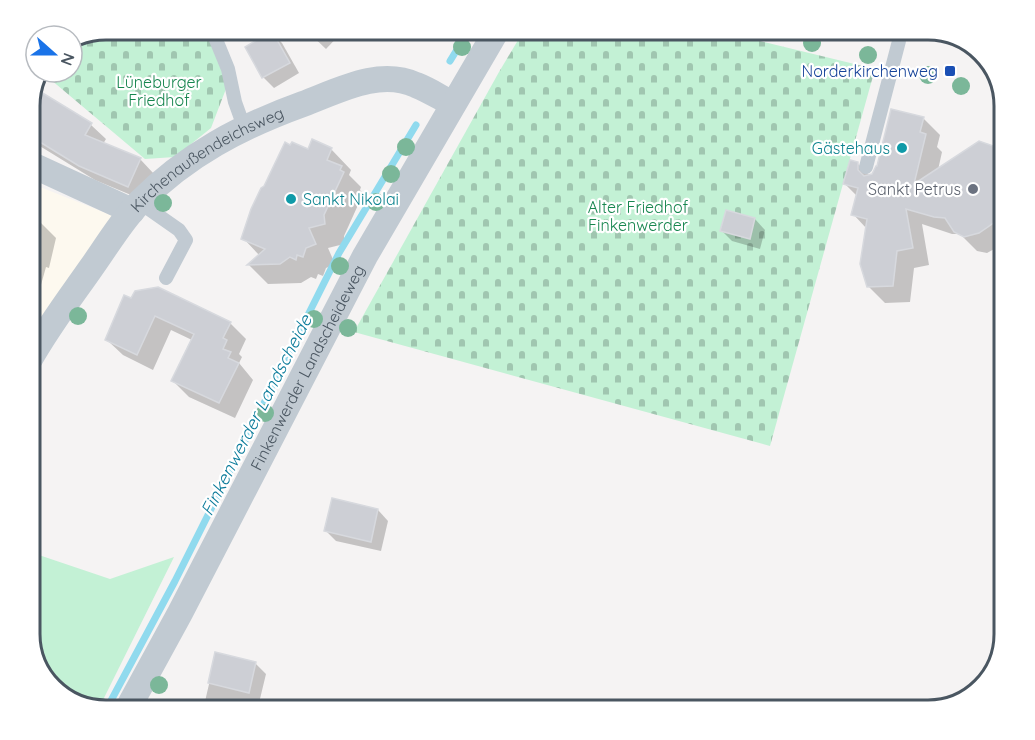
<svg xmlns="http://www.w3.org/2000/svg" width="1035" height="740" font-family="Quicksand,sans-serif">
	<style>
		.commercial { fill: #fdf9ef }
		.cemetery { fill: url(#cemetery-stones) }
		.garden { fill: #c3f1d5 }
		.shadow { fill: #0003 }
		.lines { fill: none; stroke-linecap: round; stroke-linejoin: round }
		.stream { stroke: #90daee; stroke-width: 7 }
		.building { fill: #cdcfd5; stroke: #d7d9de; stroke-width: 1.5 }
		.service { stroke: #c1cad2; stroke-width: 14 }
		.minor { stroke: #c1cad2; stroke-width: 26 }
		.tree { fill: #7bb799 }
		.transit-dot { fill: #1a4fb4; stroke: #fff; stroke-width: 2 }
		.culture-dot { fill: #0f9aa8; stroke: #fff; stroke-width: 2 }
		.worship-dot { fill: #6b7280; stroke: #fff; stroke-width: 2 }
		.labels { text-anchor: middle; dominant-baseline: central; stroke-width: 4.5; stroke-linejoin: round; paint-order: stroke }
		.transit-label { font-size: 16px; fill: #164399; stroke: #fff; text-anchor: end }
		.park-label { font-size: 16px; fill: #17864f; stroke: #fff }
		.culture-label { font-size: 16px; fill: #0d838f; stroke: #fff; text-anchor: end }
		.street-label { font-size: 16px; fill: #4a5661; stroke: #fff }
		.worship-label { font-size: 16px; fill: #5b616d; stroke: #fff; text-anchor: end }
		.water-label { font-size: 18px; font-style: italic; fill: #0c7c9b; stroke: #fff }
		.rim { fill: none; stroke: #4a5661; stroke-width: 3 }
	</style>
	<defs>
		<pattern id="cemetery-stones" width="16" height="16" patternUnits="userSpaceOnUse" patternTransform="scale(1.5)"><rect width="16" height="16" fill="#c3f1d5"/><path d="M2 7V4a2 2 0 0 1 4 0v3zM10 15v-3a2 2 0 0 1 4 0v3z" fill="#a0c6b0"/></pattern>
	</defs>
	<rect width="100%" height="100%" fill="#f5f3f3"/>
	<polygon class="commercial" points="30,183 116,217 30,345"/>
	<g class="cemetery">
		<polygon points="106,30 209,30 229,81 211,128 175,157 145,159 44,74 45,72 72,72 72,43"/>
		<polygon points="524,30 715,30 875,69 770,446 354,332 499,72"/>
	</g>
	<polygon class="garden" points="30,552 110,579 174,557 99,708 60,694 30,638"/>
	<g class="shadow">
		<polygon points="306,30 344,30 326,49"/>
		<polygon points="272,33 282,43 299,73 274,88 263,77"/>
		<polygon points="35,90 91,125 106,139 103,144 140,159 154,174 143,200 95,180 30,140 30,101"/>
		<polygon points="923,118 940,135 937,147 942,152 938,170 1005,152 1005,243 987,253 977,251 960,234 952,234 922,224 929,265 914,268 910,302 885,303 868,286 867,229 853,214 857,196 845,184 857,163 870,176 873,175"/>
		<polygon points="331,149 351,170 349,175 361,187 360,190 363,194 344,236 344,244 328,248 335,264 326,268 323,276 318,274 316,279 311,277 301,283 268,284 249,265 259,255 243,238 309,151"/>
		<polygon points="30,219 40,222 56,238 49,268 46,267 30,324"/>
		<polygon points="755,219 765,230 760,249 732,241 722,231"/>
		<polygon points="125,297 230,323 246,339 239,354 242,357 239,363 253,380 235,418 189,397 173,381 192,340 171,330 153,370 123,355 107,340"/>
		<polygon points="378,510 388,521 381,551 336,541 326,531"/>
		<polygon points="216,654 255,663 266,674 259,703 250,700 247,710 203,710"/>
	</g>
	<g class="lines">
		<g class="stream">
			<polyline points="450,61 469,30"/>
			<polyline points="106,710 175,581 339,253 416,125"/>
		</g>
	</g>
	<g class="building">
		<polygon points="272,31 290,63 262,78 245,47"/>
		<polygon points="36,89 92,123 85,135 141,158 128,187 79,166 30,136 30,101"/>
		<polygon points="891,109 924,117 920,132 926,134 914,184 979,141 1005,150 1005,215 979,233 964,237 954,232 945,218 934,217 906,209 913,248 897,251 893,286 867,287 860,264 867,219 851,215 858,188 843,184 850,160 858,162 858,170 864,176 872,174 876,166 877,166"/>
		<polygon points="312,139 332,148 327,160 342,166 340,170 344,172 324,215 325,224 309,228 316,244 306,248 303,257 297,255 296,260 290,257 280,264 247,265 265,249 241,239 251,209 261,188 264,186 285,142 290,145 292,142 308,149"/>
		<polygon points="726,210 755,218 750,239 720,231"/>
		<polygon points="158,287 231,322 223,338 227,340 223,349 231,352 228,358 239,363 219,403 171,381 194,334 155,316 137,355 105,340 124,295 131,298 135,291"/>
		<polygon points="332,498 378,509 371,542 324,531"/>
		<polygon points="215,652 256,662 249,693 208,683"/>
	</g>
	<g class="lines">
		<g class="service">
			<polyline points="212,30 228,69 235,102 244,127"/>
			<polyline points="866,167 899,41"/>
			<polyline points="139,202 179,230 186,240 166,278"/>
		</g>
		<g class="minor">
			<polyline points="30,164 132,211"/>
			<path id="s1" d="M30,359C48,327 70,298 91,268C107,246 121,221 140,202C186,155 242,126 303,104C338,91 379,68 416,85C429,90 441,98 453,104"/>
			<path id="s2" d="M127,710L180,613L365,256L497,30"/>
		</g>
	</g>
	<g class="tree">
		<circle cx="812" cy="43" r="9"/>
		<circle cx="462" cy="47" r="9"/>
		<circle cx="868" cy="55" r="9"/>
		<circle cx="928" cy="75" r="9"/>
		<circle cx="961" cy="86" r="9"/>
		<circle cx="406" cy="147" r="9"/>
		<circle cx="391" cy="174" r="9"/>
		<circle cx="376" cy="202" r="9"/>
		<circle cx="163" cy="203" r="9"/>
		<circle cx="340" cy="266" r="9"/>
		<circle cx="78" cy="316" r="9"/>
		<circle cx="314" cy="319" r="9"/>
		<circle cx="348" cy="328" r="9"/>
		<circle cx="265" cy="413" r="9"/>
		<circle cx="159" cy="685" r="9"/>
	</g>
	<rect class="transit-dot" x="944" y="65" width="12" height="12" rx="3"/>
	<g class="culture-dot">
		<circle cx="902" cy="148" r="6"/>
		<circle cx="291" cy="199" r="6"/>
	</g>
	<circle class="worship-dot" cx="973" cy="189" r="6"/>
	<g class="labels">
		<g class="transit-label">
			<text x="938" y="71">Norderkirchenweg</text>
		</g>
		<g class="park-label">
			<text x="159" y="82">Lüneburger<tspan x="159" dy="18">Friedhof</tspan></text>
			<text x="638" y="207">Alter Friedhof<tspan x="638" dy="18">Finkenwerder</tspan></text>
		</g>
		<g class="culture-label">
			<text x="890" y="148">Gästehaus</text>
			<text x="303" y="199" text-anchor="start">Sankt Nikolai</text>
		</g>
		<g class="street-label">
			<text stroke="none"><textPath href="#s1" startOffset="272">Kirchenaußendeichsweg</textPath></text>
			<text stroke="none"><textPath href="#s2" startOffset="387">Finkenwerder Landscheideweg</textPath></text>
		</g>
		<g class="worship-label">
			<text x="961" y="189">Sankt Petrus</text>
		</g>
		<g class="water-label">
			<text transform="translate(256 415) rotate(-63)">Finkenwerder Landscheide</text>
		</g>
	</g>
	<path d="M0 0H1035V740H0ZM106 40H928A66 66 0 0 1 994 106V634A66 66 0 0 1 928 700H106A66 66 0 0 1 40 634V106A66 66 0 0 1 106 40Z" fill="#fff" fill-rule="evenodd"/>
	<path class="rim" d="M106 40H928A66 66 0 0 1 994 106V634A66 66 0 0 1 928 700H106A66 66 0 0 1 40 634V106A66 66 0 0 1 106 40Z"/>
	<g transform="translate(54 54) rotate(111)"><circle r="28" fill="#ffffff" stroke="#b7bbc0" stroke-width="1.5"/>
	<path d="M0-4.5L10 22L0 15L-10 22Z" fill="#1a73e8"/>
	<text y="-9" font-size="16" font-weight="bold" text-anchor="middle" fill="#4a5661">N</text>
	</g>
</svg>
